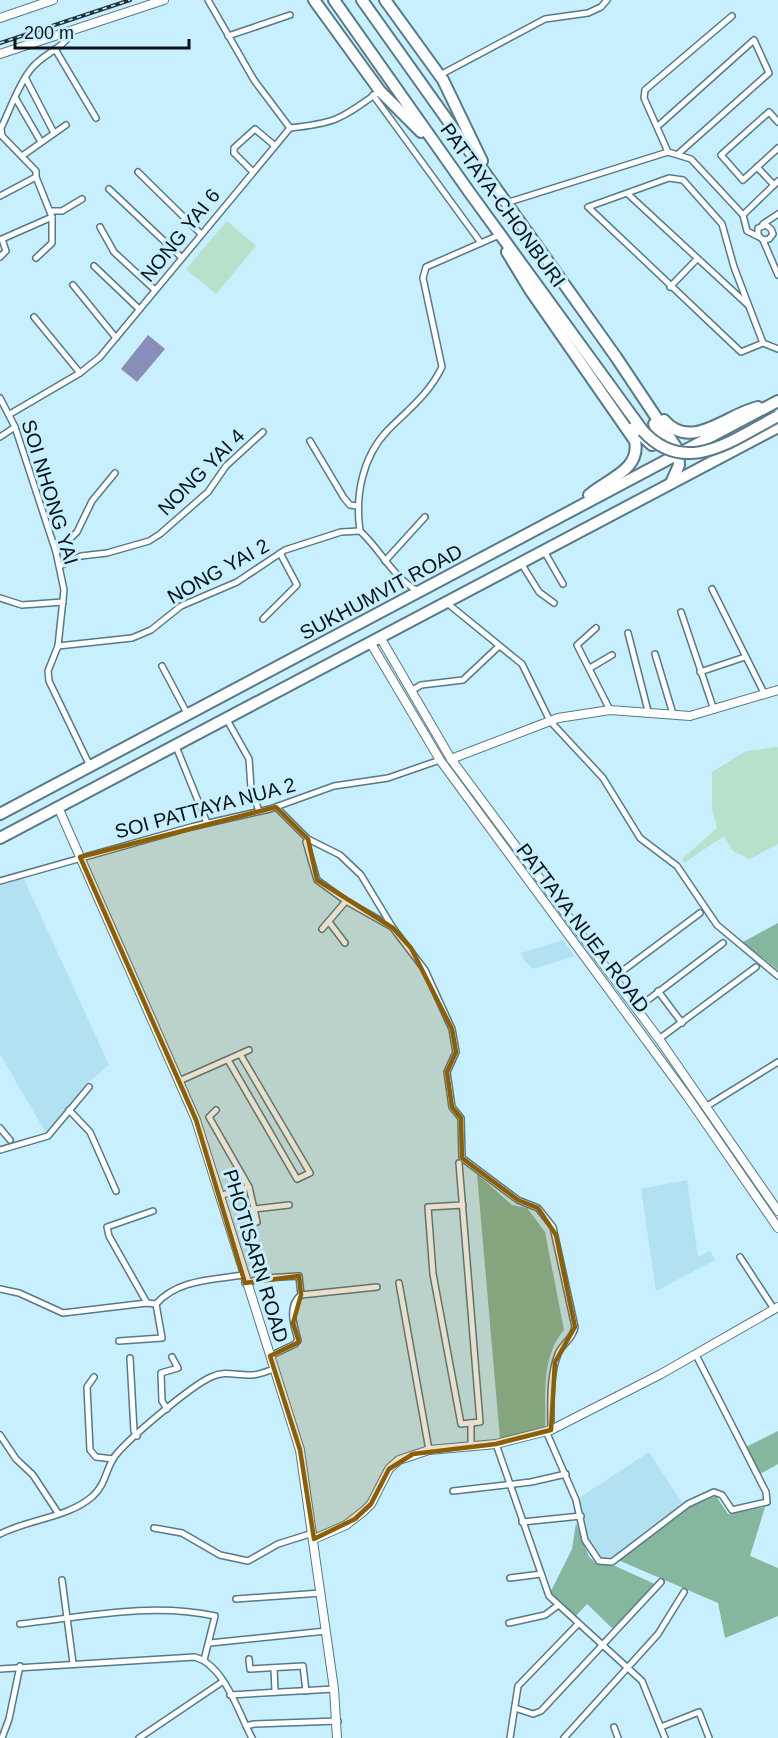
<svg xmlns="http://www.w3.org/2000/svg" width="778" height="1738" font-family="Helvetica,sans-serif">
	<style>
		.built { fill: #b2e2f2 }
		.green { fill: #b8e1cc }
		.forest { fill: #84b79e }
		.water { fill: #888db9 }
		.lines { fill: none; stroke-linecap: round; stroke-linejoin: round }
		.street-casing { stroke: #567a87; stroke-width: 8 }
		.secondary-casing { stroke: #567a87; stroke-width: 10 }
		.highway-casing { stroke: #567a87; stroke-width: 14 }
		.street { stroke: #fff; stroke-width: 5 }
		.secondary { stroke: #fff; stroke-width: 8 }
		.highway { stroke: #fff; stroke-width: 10 }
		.rail-casing { stroke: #22343a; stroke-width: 4 }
		.rail { stroke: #c7effd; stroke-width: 1.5; stroke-dasharray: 4.5; stroke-linecap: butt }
		.highway-bridge-casing { stroke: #567a87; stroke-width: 14; stroke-linecap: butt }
		.highway-bridge { stroke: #fff; stroke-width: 10 }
		.marked { fill: #8d5f05; fill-opacity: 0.2; stroke: #8d5f05; stroke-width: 4.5; stroke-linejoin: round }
		.labels { text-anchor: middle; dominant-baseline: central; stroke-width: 6; stroke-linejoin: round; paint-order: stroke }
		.street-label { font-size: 20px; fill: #061419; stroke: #c7effd }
	</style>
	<rect width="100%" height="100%" fill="#c7effd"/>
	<g class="built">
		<polygon points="22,875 109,1065 85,1085 46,1133 0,1054 0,884"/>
		<polygon points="563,940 575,956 533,969 523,959 521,953"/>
		<polygon points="687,1180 698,1257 710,1251 715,1260 656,1291 641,1189"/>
		<polygon points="649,1452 682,1503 609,1559 600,1558 586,1534 579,1498"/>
	</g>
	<g class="green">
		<polygon points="227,221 256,246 216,294 186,269"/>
		<polygon points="778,747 778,844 750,859 733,851 724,836 684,863 682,859 717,828 712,808 712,772 746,751"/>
	</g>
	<g class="forest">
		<polygon points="778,923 778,970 743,942"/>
		<path d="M477,1174L512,1205L527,1208L545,1232L564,1330C541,1357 546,1394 545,1427L500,1439Z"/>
		<polygon points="778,1431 778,1464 760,1474 746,1447"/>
		<polygon points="716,1496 728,1514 765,1507 750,1556 778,1568 778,1616 725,1638 718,1603 618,1560 690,1507"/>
		<polygon points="576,1523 589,1557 597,1564 615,1566 657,1585 614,1630 587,1604 575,1617 550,1593 572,1549"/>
	</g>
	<polygon class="water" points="148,335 165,349 137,382 121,369"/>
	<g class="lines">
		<g class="street-casing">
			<g id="street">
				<polyline points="208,0 254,80 290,128"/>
				<polyline points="228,36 290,15"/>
				<polyline points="55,49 96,118"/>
				<polyline points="440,75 545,19 588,13 601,7 607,0"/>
				<polyline points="26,79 54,133"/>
				<polyline points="373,95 481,243"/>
				<polyline points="16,99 41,142"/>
				<polyline points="778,122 769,112 721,155 743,180 778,148"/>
				<polyline points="658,126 754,40 769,73 678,154"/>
				<polyline points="668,152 644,98 645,90 732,16"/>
				<polyline points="22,156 66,125"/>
				<polyline points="757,167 774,185"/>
				<polyline points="252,171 234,153 234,148 255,129 274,145"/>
				<polyline points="138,172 200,233"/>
				<polyline points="109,189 181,257"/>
				<polyline points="628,194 748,305"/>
				<polyline points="0,196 36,177"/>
				<polyline points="506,203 668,152 691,159 743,215 747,231 759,237"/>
				<polyline points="51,211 62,211 82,199"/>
				<polyline points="743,215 778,181"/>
				<polyline points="763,224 778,214"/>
				<polyline points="100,227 114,252 155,290"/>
				<polyline points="763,240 769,239 773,234 771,229 766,225 758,228 758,235 763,240 778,275"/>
				<path d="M0,257L6,251L2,239L52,217L36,177V171L2,136L1,128C10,110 18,85 31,69C43,53 64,49 72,31"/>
				<polyline points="36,258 52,243 52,217"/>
				<polyline points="94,266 139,309"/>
				<polyline points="73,285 116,338"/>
				<polyline points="670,287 697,259"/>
				<polyline points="34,317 80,373"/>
				<polyline points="763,343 741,352 588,207 669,178 683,180 722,224 734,267 763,343 778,349"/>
				<polyline points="0,398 15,427 56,552 64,590 58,646 48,671 49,681 90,766"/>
				<path d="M10,414L80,373L100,357L290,128C338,123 342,118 380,91"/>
				<polyline points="0,437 15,427"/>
				<polyline points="310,441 344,498 350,505 357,506"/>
				<polyline points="544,551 563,584"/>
				<polyline points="56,552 77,532 92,501 115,473"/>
				<polyline points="385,561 425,517"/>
				<polyline points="521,563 539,592 554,603"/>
				<polyline points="60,566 81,556 107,553 149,541 160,534 208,492 226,466 263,432"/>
				<polyline points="712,589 764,693"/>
				<path d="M418,591C392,577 381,550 360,531C355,496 362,457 388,430C409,409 429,394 442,367L423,278L426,267L497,236"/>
				<polyline points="0,598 22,605 63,602"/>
				<polyline points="447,603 522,664 550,721 603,778 640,838 677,866 717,925 778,976"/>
				<polyline points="681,612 714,710"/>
				<polyline points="263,619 297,585 280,553"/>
				<polyline points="596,628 577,645 610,710"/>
				<polyline points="628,633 648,711"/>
				<polyline points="58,646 132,638 151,630 181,606 237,582 285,550 341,532 360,531"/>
				<polyline points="655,654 673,714"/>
				<polyline points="162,666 188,715"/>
				<polyline points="590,668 612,655"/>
				<polyline points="700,672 745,657"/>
				<polyline points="411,691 421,685 463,680 498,647"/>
				<polyline points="226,718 249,759 251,788 259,811"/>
				<polyline points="175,744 207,823"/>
				<path d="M276,807L308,839L340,855L361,875L393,928L425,970L452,1029L456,1052L447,1072L452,1107L461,1118L462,1158L518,1200L538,1208L553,1227L575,1327C573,1339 562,1344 558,1354C549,1377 551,1405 551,1430"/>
				<polyline points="308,839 306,842 317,880 346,901 322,929"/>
				<polyline points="0,881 191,827 270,809 334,786 388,778 440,760"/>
				<polyline points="346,901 392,927"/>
				<polyline points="329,922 345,943"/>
				<polyline points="613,978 700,913"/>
				<polyline points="658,991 682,1023"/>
				<polyline points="636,1009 723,943"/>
				<polyline points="659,1039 756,967"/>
				<polyline points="228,1060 297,1179 310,1173 240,1054"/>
				<polyline points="179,1081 249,1050"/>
				<polyline points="707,1106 778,1062"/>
				<polyline points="69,1110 90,1132 116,1191"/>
				<polyline points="216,1110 209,1117 249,1187 257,1222"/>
				<polyline points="0,1128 10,1140"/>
				<polyline points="0,1150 48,1136 89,1087"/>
				<polyline points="459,1163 480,1422 461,1424 433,1274 428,1207 463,1205"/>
				<polyline points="219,1196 249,1187"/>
				<polyline points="254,1209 289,1205"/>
				<polyline points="740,1257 774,1309"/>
				<polyline points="245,1283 264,1278 299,1276 301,1295 377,1287"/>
				<polyline points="399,1283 429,1450"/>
				<path d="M0,1289L19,1293L63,1313L147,1303L156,1304C178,1279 213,1280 243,1275"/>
				<polyline points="147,1303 109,1236 107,1227 153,1211"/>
				<polyline points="119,1341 162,1338 156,1304"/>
				<path d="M270,1356L295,1344L298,1340C294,1326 287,1306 301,1295"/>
				<polyline points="130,1358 134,1431 137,1436"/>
				<polyline points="94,1377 87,1387 90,1450 96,1457 113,1459"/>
				<polyline points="167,1409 162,1401 161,1373 178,1368 172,1357"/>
				<polyline points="471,1423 471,1446"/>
				<polyline points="546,1431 576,1500 585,1540 599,1561 612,1562 688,1504 714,1492 722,1495 732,1510 767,1502 766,1492 696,1355"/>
				<polyline points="0,1435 16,1459 33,1475 58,1513"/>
				<polyline points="496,1444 549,1596 642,1681 665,1738"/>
				<polyline points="453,1491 531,1482 566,1474"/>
				<polyline points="522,1522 581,1516"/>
				<polyline points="154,1528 182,1533 220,1555 248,1561 278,1544 313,1533"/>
				<path d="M0,1534C29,1519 68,1518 93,1496C106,1484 106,1468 115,1456C129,1438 191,1386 211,1377C226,1370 237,1376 252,1375C259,1375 267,1371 274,1369"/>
				<polyline points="510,1578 541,1574"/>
				<polyline points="62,1580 73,1663"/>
				<polyline points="236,1599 321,1593"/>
				<polyline points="509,1623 545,1615 557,1606"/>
				<path d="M20,1624C84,1617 151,1602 215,1616L204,1660"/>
				<polyline points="210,1643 326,1631"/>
				<polyline points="249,1659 250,1669 303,1666 306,1691"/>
				<polyline points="274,1668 275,1692"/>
				<path d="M0,1669L195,1657C225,1666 238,1712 252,1738"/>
				<polyline points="230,1695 334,1689"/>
				<polyline points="515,1708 533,1714 541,1711 661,1582"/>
				<polyline points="246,1726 254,1724 338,1721"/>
				<polyline points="614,1727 618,1738"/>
				<polyline points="661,1727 699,1712 709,1738"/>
				<polyline points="2,1738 9,1719 20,1666"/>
				<polyline points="139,1738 222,1682"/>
				<polyline points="510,1738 518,1686 578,1624"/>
				<polyline points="564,1738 658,1634 684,1592"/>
			</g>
		</g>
		<g class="secondary-casing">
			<g id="secondary">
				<polyline points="0,18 53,0"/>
				<polyline points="0,54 164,0"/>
				<polyline points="380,637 451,759 659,1039 778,1211"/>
				<polyline points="370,642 440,760 687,1096 778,1228"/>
				<polyline points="451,759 558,718 610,710 690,716 778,690"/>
				<polyline points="58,807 196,1120 300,1450 334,1689 337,1738"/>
				<polyline points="314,1539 346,1525 364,1511 371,1504 389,1469 399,1460 429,1450 496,1444 551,1430 661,1374 778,1307"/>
			</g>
		</g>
		<g class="highway-casing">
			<g id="highway">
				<polyline points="314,0 380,91 421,132"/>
				<polyline points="334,0 470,193 643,431"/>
				<polyline points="362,0 616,357 678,450 679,465 671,483"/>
				<polyline points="385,0 443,80 482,161"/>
				<path d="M507,252L530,290L635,441C641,470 607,479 589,495"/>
				<path d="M664,420C691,452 727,414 758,407"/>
				<polyline points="633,428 652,445 658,442 660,437 654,424"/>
				<polyline points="0,814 778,401"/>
				<polyline points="0,838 778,427"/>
			</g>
		</g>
		<use href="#street" class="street"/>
		<use href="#secondary" class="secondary"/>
		<use href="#highway" class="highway"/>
		<g class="rail-casing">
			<polyline id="rail" points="0,43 130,0"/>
		</g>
		<use href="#rail" class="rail"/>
		<g class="highway-bridge-casing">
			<path id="highway-bridge" d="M643,431C686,478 734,439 778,416"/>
		</g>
		<use href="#highway-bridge" class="highway-bridge"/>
	</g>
	<path class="marked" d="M276,807L308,839L317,880L393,928L411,948L452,1029L456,1052L447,1072L452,1107L461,1118L462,1158L518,1200L538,1208L556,1235L575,1327L555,1362L551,1430L496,1444L413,1454L389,1469L371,1504L355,1519L314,1539L300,1450L270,1356L299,1342L293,1323L301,1295L299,1276L245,1283L196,1120L80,857Z"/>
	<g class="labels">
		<g class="street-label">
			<text transform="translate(503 205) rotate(54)">PATTAYA-CHONBURI</text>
			<text transform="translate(180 235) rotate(-51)">NONG YAI 6</text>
			<text transform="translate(201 472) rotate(-45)">NONG YAI 4</text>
			<text transform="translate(50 492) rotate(73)">SOI NHONG YAI</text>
			<text transform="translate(218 571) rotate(-29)">NONG YAI 2</text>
			<text transform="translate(381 592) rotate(-28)">SUKHUMVIT ROAD</text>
			<text transform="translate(205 808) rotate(-15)">SOI PATTAYA NUA 2</text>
			<text transform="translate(583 928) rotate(53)">PATTAYA NUEA ROAD</text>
			<text transform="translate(256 1256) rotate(73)">PHOTISARN ROAD</text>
		</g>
	</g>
	<path d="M15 39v9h174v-9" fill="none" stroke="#061419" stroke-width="3"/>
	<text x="24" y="39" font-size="18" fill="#061419" stroke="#c7effd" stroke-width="4.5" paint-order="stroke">200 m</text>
</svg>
